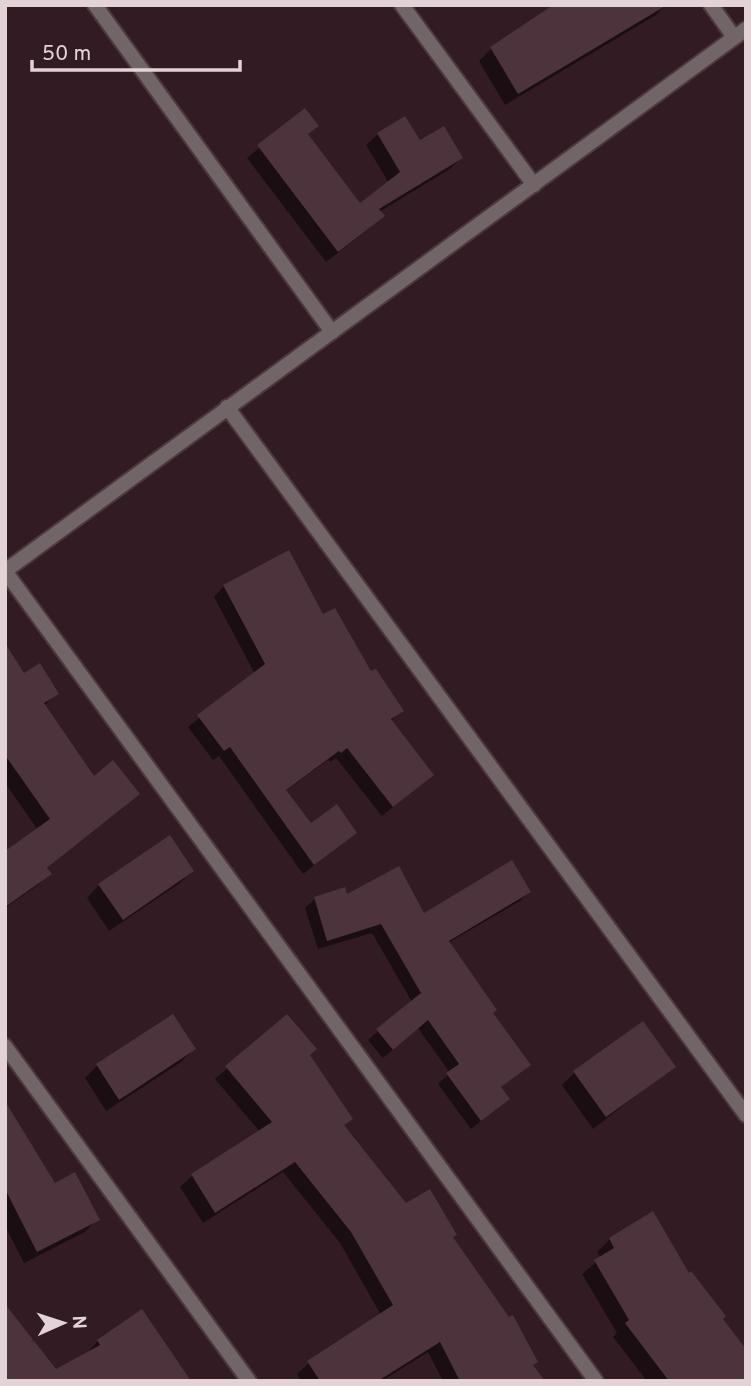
<svg xmlns="http://www.w3.org/2000/svg" width="751" height="1386" font-family="Overpass,sans-serif">
	<style>
		.shadow { fill: #0007 }
		.building { fill: #4d333b }
		.lines { fill: none; stroke-linecap: round; stroke-linejoin: round }
		.street-casing { stroke: #4e383f; stroke-width: 18 }
		.street { stroke: #716568; stroke-width: 14 }
	</style>
	<rect width="100%" height="100%" fill="#321b22"/>
	<g class="shadow">
		<polygon points="666,5 656,15 505,105 479,61 491,49 518,32"/>
		<polygon points="304,111 316,126 307,135 360,205 389,183 366,145 378,134 419,142 461,158 450,169 379,212 382,216 371,227 326,262 247,158"/>
		<polygon points="224,586 322,617 401,710 390,722 432,775 382,816 336,758 330,762 328,760 285,791 310,826 355,833 303,874 219,756 213,760 188,727 255,674 214,597"/>
		<polygon points="5,666 56,694 44,706 94,779 126,805 46,869 50,874 38,885 5,908 5,853 38,830 5,783"/>
		<polygon points="192,871 180,883 109,931 87,898 99,885"/>
		<polygon points="529,892 520,901 448,943 492,1013 529,1065 500,1088 508,1099 471,1129 438,1084 450,1073 418,1028 383,1058 368,1040 412,1002 372,933 318,949 305,908 315,899 346,896 423,915"/>
		<polygon points="287,1016 342,1126 406,1205 452,1238 543,1381 443,1381 428,1352 382,1381 301,1381 297,1374 309,1363 381,1315 340,1243 283,1172 203,1223 180,1187 192,1176 260,1132 215,1079"/>
		<polygon points="194,1049 181,1062 106,1111 85,1078 97,1066"/>
		<polygon points="673,1067 593,1129 562,1085 574,1073"/>
		<polygon points="5,1104 54,1185 97,1219 85,1232 24,1263 5,1226"/>
		<polygon points="610,1239 689,1275 721,1319 746,1381 647,1381 613,1337 617,1333 582,1274 601,1258 597,1252"/>
		<polygon points="98,1341 130,1381 56,1371 88,1352"/>
	</g>
	<g class="building">
		<polygon points="553,5 667,5 518,94 490,47"/>
		<polygon points="305,108 319,126 308,134 360,203 400,172 377,133 405,116 420,140 444,126 463,158 379,209 385,216 338,252 257,145"/>
		<polygon points="289,550 323,614 335,608 371,671 376,669 404,711 391,719 434,775 393,807 347,748 341,753 339,751 286,790 311,823 337,804 357,833 314,865 230,747 224,751 197,715 265,664 223,585"/>
		<polygon points="5,643 24,673 40,663 59,694 44,703 94,776 113,760 140,794 47,868 52,874 5,907 5,851 50,819 5,755"/>
		<polygon points="170,835 194,871 123,920 98,884"/>
		<polygon points="512,860 531,892 449,941 497,1010 493,1013 531,1065 501,1087 510,1099 481,1121 446,1073 459,1064 428,1020 393,1050 376,1029 421,993 381,924 327,941 314,897 345,887 347,894 399,866 424,913"/>
		<polygon points="173,1014 196,1049 119,1100 96,1064"/>
		<polygon points="287,1014 317,1049 310,1055 353,1119 344,1125 406,1203 430,1189 457,1235 453,1237 509,1317 513,1315 538,1362 533,1365 545,1381 460,1381 440,1342 378,1381 320,1381 307,1361 393,1305 351,1232 295,1162 215,1213 191,1174 272,1122 225,1066"/>
		<polygon points="643,1021 676,1067 606,1117 573,1071"/>
		<polygon points="5,1101 55,1183 75,1172 100,1220 37,1252 5,1189"/>
		<polygon points="653,1211 689,1273 691,1271 726,1316 723,1319 746,1349 746,1381 669,1381 625,1323 629,1320 594,1260 614,1248 609,1238"/>
		<polygon points="5,1304 56,1369 100,1345 97,1340 142,1309 191,1381 5,1381"/>
	</g>
	<g class="lines">
		<g class="street-casing">
			<g id="street">
				<polyline points="95,5 332,332"/>
				<polyline points="402,5 534,185"/>
				<polyline points="711,5 734,37"/>
				<polyline points="227,407 746,1115"/>
				<polyline points="5,571 596,1381"/>
				<polyline points="5,571 746,29"/>
				<polyline points="5,1046 249,1381"/>
			</g>
		</g>
		<use href="#street" class="street"/>
	</g>
	<rect width="751" height="1386" fill="none" stroke="#e3d3d7" stroke-width="14"/>
	<g transform="translate(63 1323) rotate(87)" stroke="#321b22" stroke-width="5" paint-order="stroke">
	<path d="M0-5L12 26L0 18L-12 26Z" fill="#e3d3d7"/>
	<text y="-10" font-size="19" font-weight="bold" text-anchor="middle" fill="#e3d3d7">N</text>
	</g>
	<path d="M32 60v10h208v-10" fill="none" stroke="#e3d3d7" stroke-width="3.5"/>
	<text x="42" y="60" font-size="21" fill="#e3d3d7" stroke="#321b22" stroke-width="5" paint-order="stroke">50 m</text>
</svg>
